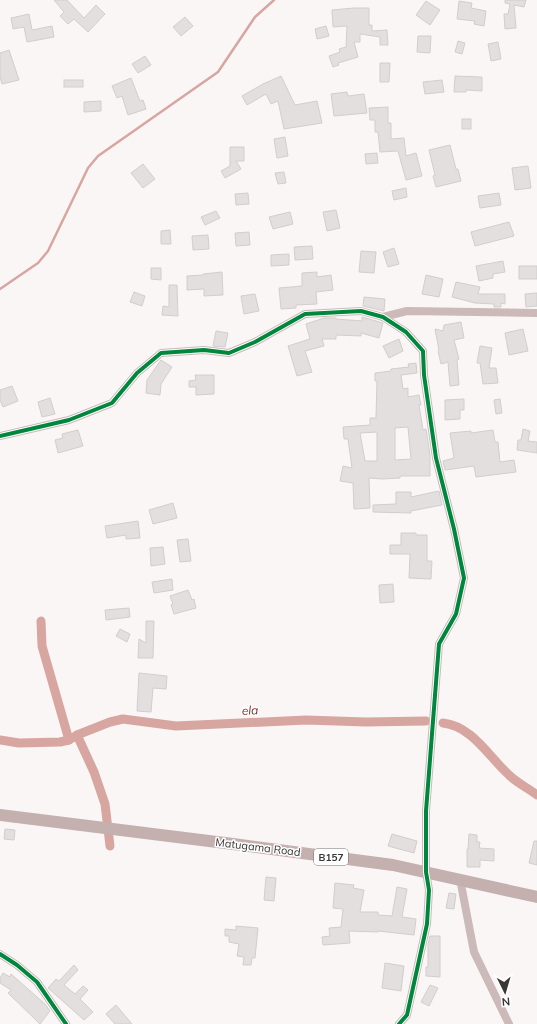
<svg xmlns="http://www.w3.org/2000/svg" width="537" height="1024" font-family="Mulish,sans-serif">
	<style>
		.lines { fill: none; stroke-linecap: round; stroke-linejoin: round }
		.stream { stroke: #d8a6a1; stroke-width: 2.5 }
		.canal { stroke: #d8a6a1; stroke-width: 9 }
		.building { fill: #e3dfdf; stroke: #d2cece; fill-rule: evenodd }
		.street { stroke: #cbbab9; stroke-width: 8 }
		.primary { stroke: #c4b0af; stroke-width: 12 }
		.cycleway-casing { stroke: #fff; stroke-width: 6 }
		.cycleway { stroke: #00873e; stroke-width: 4 }
		.labels { text-anchor: middle; dominant-baseline: central; stroke-width: 3; stroke-linejoin: round; paint-order: stroke }
		.shield { fill: #fff; stroke: #747372; stroke-width: 1 }
		.shield-label { font-size: 10px; font-weight: bold; fill: #393736 }
		.street-label { font-size: 11px; fill: #393736; stroke: #fff }
		.water-label { font-size: 12px; font-style: italic; fill: #812c29; stroke: #fff }
	</style>
	<rect width="100%" height="100%" fill="#fbf6f6"/>
	<g class="lines">
		<polyline class="stream" points="0,289 38,263 48,251 88,168 98,156 218,72 255,17 274,0"/>
		<g class="canal">
			<polyline points="41,621 42,646 69,740"/>
			<path d="M443,723C472,726 489,757 509,775C517,783 528,788 537,795"/>
			<polyline points="77,735 94,772 105,804 110,846"/>
			<polyline points="0,740 19,743 60,742 69,740 77,735 110,722 123,719 176,726 306,720 366,722 426,721"/>
		</g>
	</g>
	<g class="building">
		<polygon points="54,0 67,0 84,18 96,5 105,14 88,32 74,19 68,24 60,16 64,12"/>
		<polygon points="505,0 526,0 524,7 514,5 516,28 505,29 504,14 508,14 510,4 505,3"/>
		<polygon points="426,1 440,10 430,25 416,15"/>
		<polygon points="459,1 472,3 471,8 486,11 484,26 474,24 475,21 457,19"/>
		<polygon points="354,8 369,8 369,25 372,25 372,31 387,30 388,45 380,45 380,37 360,34 360,42 354,42 358,57 338,63 339,65 333,67 329,56 340,52 339,49 346,47 347,26 333,27 332,10"/>
		<polygon points="29,14 32,30 52,26 54,37 27,42 24,27 13,29 11,18"/>
		<polygon points="185,17 193,26 181,36 173,27"/>
		<polygon points="326,26 329,36 317,39 315,29"/>
		<polygon points="418,36 431,36 430,53 417,52"/>
		<polygon points="458,41 465,43 462,54 455,52"/>
		<polygon points="498,42 501,59 491,61 488,44"/>
		<polygon points="9,50 19,80 2,84 0,77 0,53"/>
		<polygon points="145,56 151,65 138,73 132,64"/>
		<polygon points="380,63 390,63 389,82 380,82"/>
		<polygon points="281,76 295,105 317,101 322,123 284,129 278,101 271,104 266,94 247,105 242,96 263,84"/>
		<polygon points="455,76 482,77 482,91 466,90 466,92 454,92"/>
		<polygon points="131,78 140,101 143,100 146,109 128,115 122,96 117,98 112,86"/>
		<rect x="64" y="80" width="19" height="7"/>
		<polygon points="442,80 444,92 425,94 423,82"/>
		<polygon points="347,92 348,96 364,94 367,113 334,116 331,94"/>
		<polygon points="101,101 101,111 84,112 84,102"/>
		<polygon points="388,107 388,123 391,123 391,139 404,138 406,156 416,153 422,176 406,180 398,151 380,152 378,132 375,132 375,120 370,120 369,108"/>
		<rect x="462" y="119" width="9" height="10"/>
		<polygon points="285,137 288,156 277,158 274,139"/>
		<polygon points="450,145 456,169 458,169 461,181 436,187 433,176 435,175 429,150"/>
		<polygon points="230,147 244,147 244,161 236,161 241,169 225,178 221,171 230,166"/>
		<polygon points="377,153 378,163 366,164 365,154"/>
		<polygon points="143,164 155,179 143,188 131,173"/>
		<polygon points="528,166 531,188 515,190 512,168"/>
		<polygon points="284,172 286,183 278,184 275,173"/>
		<polygon points="406,188 407,197 394,200 392,191"/>
		<polygon points="248,193 249,204 236,205 235,194"/>
		<polygon points="499,193 501,205 480,208 478,196"/>
		<polygon points="336,210 340,228 327,231 323,212"/>
		<polygon points="216,211 220,218 205,225 201,217"/>
		<polygon points="290,212 293,224 273,229 269,217"/>
		<polygon points="509,222 514,236 475,246 471,232"/>
		<polygon points="170,230 171,244 161,244 161,231"/>
		<polygon points="249,232 250,245 236,246 235,233"/>
		<polygon points="208,235 209,249 193,250 192,236"/>
		<polygon points="312,246 313,259 295,260 294,247"/>
		<polygon points="394,248 399,264 388,267 383,252"/>
		<polygon points="361,251 376,252 374,273 359,272"/>
		<polygon points="289,254 289,265 271,266 271,255"/>
		<polygon points="503,261 505,272 493,274 493,278 479,281 476,266"/>
		<rect x="519" y="266" width="18" height="13"/>
		<polygon points="151,268 161,268 161,280 151,279"/>
		<polygon points="222,272 223,295 204,296 204,289 187,290 187,276 203,275 203,274"/>
		<polygon points="317,272 317,277 331,275 333,290 316,292 317,304 296,305 296,308 281,309 279,288 302,286 302,273"/>
		<polygon points="426,275 443,279 439,297 422,294"/>
		<polygon points="456,282 480,287 478,294 505,294 505,304 501,303 501,307 494,307 494,304 475,303 452,297"/>
		<polygon points="169,285 177,285 178,316 162,315 163,306 169,307"/>
		<polygon points="134,292 145,296 142,306 130,302"/>
		<polygon points="537,293 537,306 526,307 525,294"/>
		<polygon points="255,294 259,311 244,314 241,296"/>
		<polygon points="364,297 385,299 384,311 363,306"/>
		<polygon points="362,317 383,323 379,338 361,333 361,336 336,335 336,339 322,339 324,346 305,351 312,372 297,376 288,346 310,339 306,324 324,318 336,318 336,319 362,321"/>
		<polygon points="461,322 464,338 454,340 459,359 457,360 459,385 450,386 448,362 441,364 438,351 439,350 435,329 443,331 444,325"/>
		<polygon points="523,329 528,351 509,355 505,333"/>
		<polygon points="216,331 228,333 225,347 213,346"/>
		<polygon points="399,339 403,351 389,358 383,346"/>
		<polygon points="480,346 492,348 489,368 496,368 498,383 483,384 480,363 477,363"/>
		<polygon points="161,360 172,367 161,384 160,395 146,393 147,380"/>
		<path d="M416,363L417,373L401,375L403,389L408,388V397L419,395L421,405H419L423,430L426,429L430,455V476H400V478L382,479L369,478L370,508L354,509L353,483L340,481L343,466L352,468L348,439H344L343,427L370,425V418H376L377,381H375V373L391,371V369L409,367L408,364ZM408,427L411,459L395,460V428ZM377,432V461H365L360,433Z"/>
		<polygon points="195,375 214,375 214,394 196,395 196,387 189,387 189,381 196,380"/>
		<polygon points="12,386 18,401 3,407 0,400 0,390"/>
		<polygon points="50,398 55,414 42,417 38,402"/>
		<polygon points="464,399 464,410 460,410 460,419 445,420 445,400"/>
		<polygon points="500,399 502,413 496,414 494,400"/>
		<polygon points="523,429 530,431 528,441 537,442 537,453 517,450 518,440 521,440"/>
		<polygon points="78,430 83,446 58,453 55,440 63,438 62,434"/>
		<polygon points="493,430 495,442 498,442 500,462 514,460 516,472 476,477 474,466 445,470 443,461 454,458 450,433 471,431 471,433"/>
		<polygon points="439,491 442,505 411,511 411,513 373,512 373,505 396,504 396,492 411,492 411,497"/>
		<polygon points="173,503 177,518 153,524 149,510"/>
		<polygon points="138,521 140,538 126,539 126,535 107,538 105,526"/>
		<polygon points="401,533 416,533 416,535 427,535 427,561 432,561 431,579 409,578 410,554 390,554 390,545 401,545"/>
		<polygon points="188,539 191,561 180,562 177,540"/>
		<polygon points="163,547 165,564 151,566 150,548"/>
		<polygon points="172,579 173,590 154,593 152,582"/>
		<polygon points="393,584 394,602 380,603 379,585"/>
		<polygon points="188,590 192,600 194,599 196,608 174,614 171,605 173,604 170,596"/>
		<polygon points="129,608 130,617 106,620 105,610"/>
		<polygon points="146,621 154,621 153,658 138,658 139,639 146,643"/>
		<polygon points="120,629 130,634 127,642 116,636"/>
		<polygon points="139,673 167,676 166,689 153,688 151,712 137,711"/>
		<polygon points="5,829 15,830 14,840 4,839"/>
		<polygon points="392,834 417,841 414,853 388,846"/>
		<polygon points="469,834 477,835 477,842 480,842 479,848 494,849 494,861 480,860 480,867 467,867 467,849 468,849"/>
		<polygon points="534,841 537,841 537,865 529,863"/>
		<polygon points="266,877 276,878 274,901 264,900"/>
		<polygon points="335,883 354,885 353,888 364,890 360,912 378,912 378,915 392,916 397,887 407,889 402,917 416,919 414,935 378,931 378,932 349,931 350,943 323,945 322,937 330,936 329,928 341,927 343,909 333,908"/>
		<polygon points="449,893 456,894 454,909 446,908"/>
		<polygon points="236,926 258,928 255,958 252,958 251,965 243,965 244,957 237,956 239,944 229,942 229,936 225,936 225,929 236,930"/>
		<polygon points="430,936 440,936 440,977 426,976 426,967 428,967 428,945"/>
		<polygon points="385,963 404,966 401,991 382,988"/>
		<polygon points="74,965 78,970 64,985 75,994 83,986 88,990 80,999 93,1012 84,1020 48,988 56,979 59,981"/>
		<polygon points="3,973 10,977 11,974 45,1004 50,1011 40,1024 8,993 11,990 0,983 0,978"/>
		<polygon points="430,985 438,988 429,1006 421,1002"/>
		<polygon points="116,1005 132,1024 115,1024 106,1014"/>
	</g>
	<g class="lines">
		<g class="street">
			<polyline points="383,317 407,311 537,313"/>
			<polyline points="0,436 69,420 112,403 137,373 161,353 204,350 229,353 255,342 305,314 361,311 383,317 406,332 423,351 424,375 436,458 454,529 464,578 456,614 439,644 426,811 426,872 429,890 427,924 407,1015 399,1024"/>
			<polyline points="460,879 474,952 509,1024"/>
			<polyline points="0,954 17,965 37,982 66,1024"/>
		</g>
		<polyline class="primary" points="0,815 233,844 393,865 537,897"/>
		<g class="cycleway-casing">
			<g id="cycleway">
				<polyline points="0,436 69,420 112,403 137,373 161,353 204,350 229,353 255,342 305,314 361,311 383,317 406,332 423,351 424,375 436,458 454,529 464,578 456,614 439,644 426,811 426,872 429,890 427,924 407,1015 399,1024"/>
				<polyline points="0,954 17,965 37,982 66,1024"/>
			</g>
		</g>
		<use href="#cycleway" class="cycleway"/>
	</g>
	<g class="labels">
		<rect class="shield" x="314" y="849" width="34" height="16" rx="3"/>
		<g class="shield-label">
			<text x="331" y="857">B157</text>
		</g>
		<g class="street-label">
			<text transform="translate(258 847) rotate(7)">Matugama Road</text>
		</g>
		<g class="water-label">
			<text transform="translate(250 710) rotate(-3)">ela</text>
		</g>
	</g>
	<g transform="translate(505 992) rotate(175)" stroke="#ffffff" stroke-width="3" paint-order="stroke">
	<path d="M0-3L7 15L0 10L-7 15Z" fill="#393736"/>
	<text y="-6" font-size="11" font-weight="bold" text-anchor="middle" fill="#393736">N</text>
	</g>
</svg>
